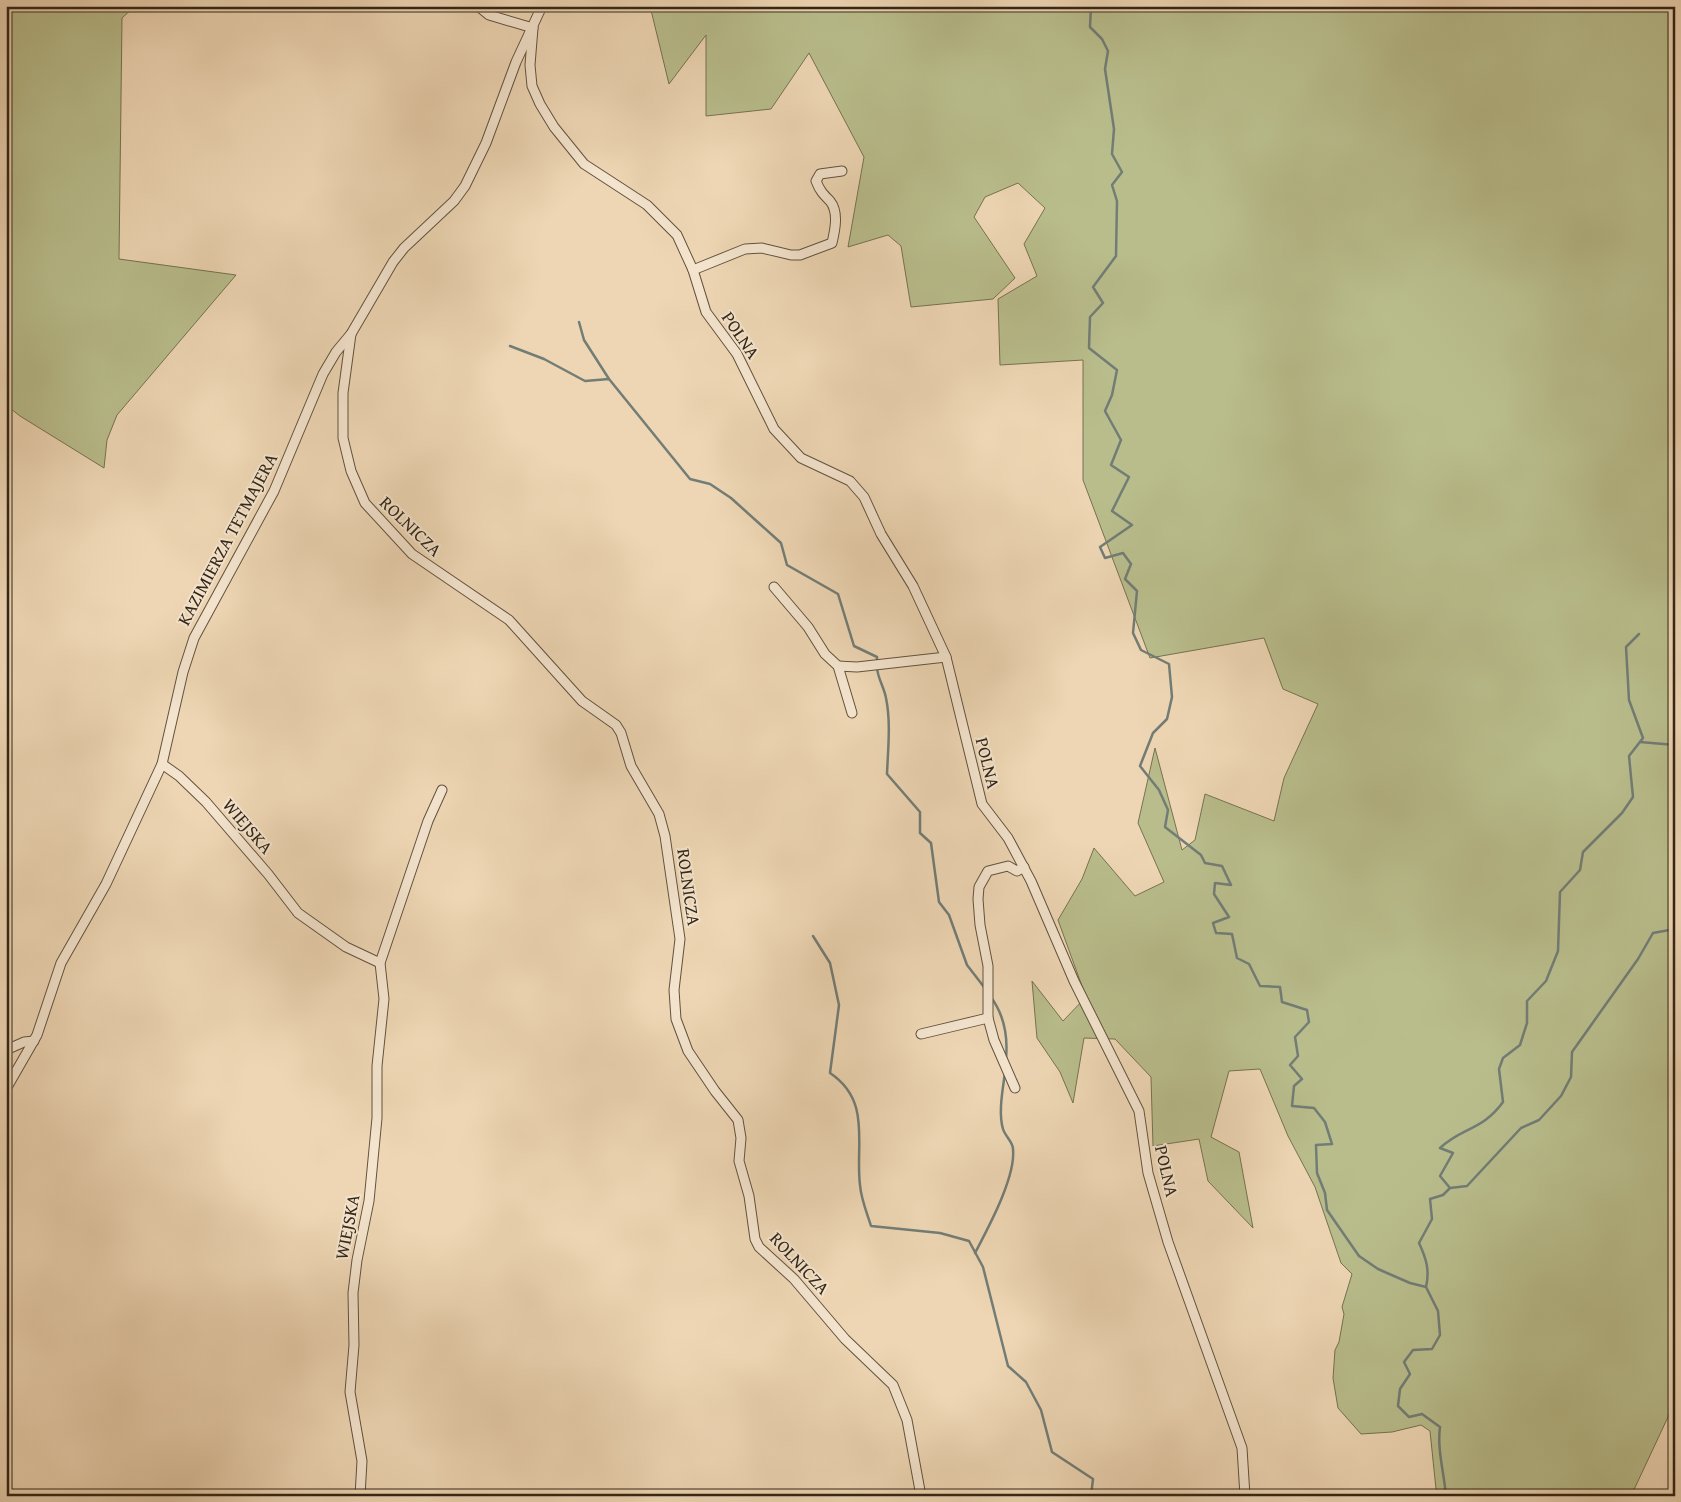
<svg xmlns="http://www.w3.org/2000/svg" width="1681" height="1502" font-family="'Gentium Book Plus',serif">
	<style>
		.green { fill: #b9bd8c; stroke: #767252 }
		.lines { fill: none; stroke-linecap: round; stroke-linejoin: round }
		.stream { stroke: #727d76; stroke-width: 2.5 }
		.street-casing { stroke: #61523e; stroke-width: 11 }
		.street { stroke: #f4e4ce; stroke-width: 9 }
		.labels { text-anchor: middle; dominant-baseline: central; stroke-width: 4; stroke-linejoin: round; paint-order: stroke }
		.street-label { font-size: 18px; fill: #322617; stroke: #f4e4ce }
	</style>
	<rect width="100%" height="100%" fill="#eed6b4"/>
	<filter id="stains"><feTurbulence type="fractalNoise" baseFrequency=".004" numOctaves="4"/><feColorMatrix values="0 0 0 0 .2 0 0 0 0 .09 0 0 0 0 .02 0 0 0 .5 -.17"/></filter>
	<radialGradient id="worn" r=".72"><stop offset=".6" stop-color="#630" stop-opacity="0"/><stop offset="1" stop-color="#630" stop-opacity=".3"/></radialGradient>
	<g class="green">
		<polygon points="6,6 135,6 122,18 119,259 236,275 117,415 107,440 104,468 20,416 6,405"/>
		<polygon points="650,6 1675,6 1675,1402 1631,1496 1541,1496 1534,1494 1533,1496 1440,1496 1436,1489 1430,1431 1421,1425 1392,1432 1361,1434 1338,1408 1333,1378 1335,1350 1339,1342 1344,1314 1342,1307 1352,1274 1341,1263 1315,1187 1288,1136 1260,1069 1229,1071 1211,1137 1239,1152 1253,1228 1208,1181 1199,1139 1153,1146 1151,1077 1115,1039 1084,1038 1073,1103 1060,1072 1037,1038 1032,981 1063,1021 1086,997 1058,920 1082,879 1094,848 1135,896 1164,882 1138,823 1155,748 1182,850 1195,840 1205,794 1274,821 1284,778 1318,704 1283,689 1264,638 1150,658 1083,480 1083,360 1000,365 998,299 1037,276 1024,244 1045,208 1018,183 985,197 974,217 1015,278 993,299 911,307 901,246 888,235 848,247 864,157 809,53 771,109 706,116 706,35 669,84"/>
	</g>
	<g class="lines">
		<g class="stream">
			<path d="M1091,6L1090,27L1102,39L1108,51L1105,69L1114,129L1112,154L1122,172L1112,185L1117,201L1116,256L1093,287L1103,303L1090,317L1089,348L1117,370L1112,395L1105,411L1121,440L1111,465L1129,477L1112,511L1132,525L1100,547L1105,558L1123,553L1131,564L1125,579L1137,591L1133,633L1141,650L1169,664L1172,697L1167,719L1153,733L1140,766L1159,790L1168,810L1165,827L1201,855L1205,863L1222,866L1231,885L1215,883L1214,894L1229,917L1213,923L1216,933L1232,934L1237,958L1249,964L1260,986L1280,987L1282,1002L1307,1010L1309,1022L1295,1037L1298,1056L1290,1065L1302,1079L1294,1086L1292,1106L1314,1108L1325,1122L1332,1144L1316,1145L1317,1173L1325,1193L1327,1210L1359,1256L1378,1269L1410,1283L1426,1287L1438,1311L1440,1335L1432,1349L1413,1350L1404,1362L1410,1374L1400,1389L1398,1406L1409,1417L1422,1414L1440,1427C1437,1450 1444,1472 1446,1496"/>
			<polyline points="579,322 584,340 609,379"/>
			<polyline points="510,346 544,359 585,381 609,379 690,479 710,484 731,498 781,543 787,565 838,594 854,646 877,657 877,662"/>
			<path d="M877,668C878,679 884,687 886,698C891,722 888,749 887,774L920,812V833L931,843L939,902L949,915L967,965L984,987"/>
			<polyline points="1640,742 1675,745"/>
			<path d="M813,936L830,963L839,1005L830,1073C872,1101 855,1144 860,1185C861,1199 867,1213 871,1226L940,1233L969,1241L983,1267L1008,1366L1026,1382L1041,1410L1052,1452L1093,1479L1091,1496"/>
			<path d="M990,996C1004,1014 1008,1037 1006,1059"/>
			<polyline points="1450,1188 1467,1186 1521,1128 1539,1120 1561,1096 1571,1077 1572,1052 1638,959 1653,933 1675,929"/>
			<path d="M975,1253C988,1228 1016,1177 1013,1149C1013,1142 1005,1136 1003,1129C998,1112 1003,1089 1005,1072"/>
			<path d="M1426,1287C1430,1270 1426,1258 1419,1243L1432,1219L1430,1199L1443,1195L1450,1188L1440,1176L1453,1153L1440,1148C1462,1127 1482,1131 1503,1102L1499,1069L1503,1058L1520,1045L1527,1023V1001L1546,981L1558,951L1560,892L1580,870L1583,852L1622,813L1633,797L1629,756L1643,738L1629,700L1626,647L1639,634"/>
		</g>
		<g class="street-casing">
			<g id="street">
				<polyline points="478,6 489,15 533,28"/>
				<polyline points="533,28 530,65 532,86 540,104 554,127 584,164 647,205 677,235 693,270 706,312 737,354 774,429 801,458 850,481 864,497 881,534 913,586 946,657 982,804 1008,838 1031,881 1074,981 1139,1111 1148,1173 1168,1242 1242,1448 1245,1496"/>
				<path d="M693,270L745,249L762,248L791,255H800L832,243C835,230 839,212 830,201C823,194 820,191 816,181L820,174L842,171"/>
				<polyline points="351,334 343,393 343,438 351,471 365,503 412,554 509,620 582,701 616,725 621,733 631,766 659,814 665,836 680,939 674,990 676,1019 688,1051 715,1091 738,1120 741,1138 739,1161 749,1196 755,1239 759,1247 794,1279 845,1339 893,1385 907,1420 921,1496"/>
				<polyline points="774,587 808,627 825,654 838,666 852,713"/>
				<polyline points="838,666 857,667 946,657"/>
				<polyline points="162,764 179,776 206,802 268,874 298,913 346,947 380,963"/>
				<polyline points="921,1034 988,1018"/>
				<polyline points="6,1050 24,1042 34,1041"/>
				<polyline points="1015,1088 994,1040 988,1018 988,966 980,925 978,899 979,887 988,871 1008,866 1017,871 1024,867"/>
				<polyline points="6,1089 37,1035 61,963 106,884 162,764 183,672 194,638 274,491 323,374 336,352 351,334 393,262 404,248 454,201 465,186 486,143 516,62 542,6"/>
				<polyline points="360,1496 362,1461 350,1392 354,1345 353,1293 357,1260 369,1201 377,1118 377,1066 384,999 380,963 428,821 442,790"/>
				<polyline points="1674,1496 1675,1494"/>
			</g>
		</g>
		<use href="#street" class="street"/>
	</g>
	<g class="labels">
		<g class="street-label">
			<text transform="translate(741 335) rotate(56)">POLNA</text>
			<text transform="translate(411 526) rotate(44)">ROLNICZA</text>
			<text transform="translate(227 539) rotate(-62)">KAZIMIERZA TETMAJERA</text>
			<text transform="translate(988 763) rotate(76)">POLNA</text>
			<text transform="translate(248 826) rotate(49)">WIEJSKA</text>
			<text transform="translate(689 887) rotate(82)">ROLNICZA</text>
			<text transform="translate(1167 1171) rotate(77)">POLNA</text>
			<text transform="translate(347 1227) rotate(-79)">WIEJSKA</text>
			<text transform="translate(800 1263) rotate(47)">ROLNICZA</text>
		</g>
	</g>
	<rect width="1681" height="1502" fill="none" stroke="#eed6b4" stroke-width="25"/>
	<rect x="8" y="8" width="1666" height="1487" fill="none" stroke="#322617" stroke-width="2.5"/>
	<rect x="12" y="12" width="1656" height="1477" fill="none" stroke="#322617"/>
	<rect width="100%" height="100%" filter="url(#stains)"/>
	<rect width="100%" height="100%" fill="url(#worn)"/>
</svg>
